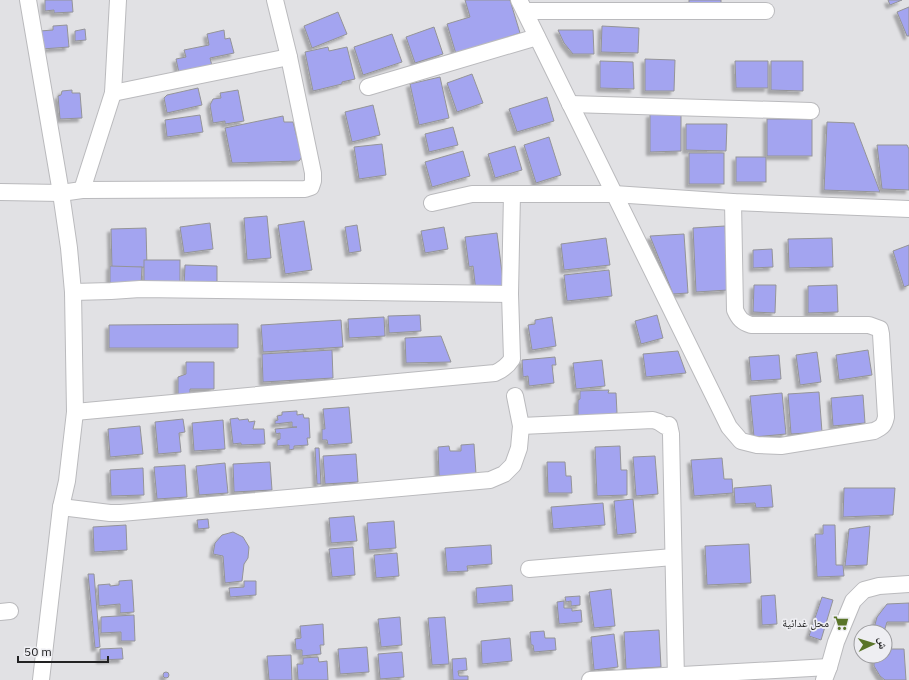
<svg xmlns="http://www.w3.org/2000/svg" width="909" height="680" font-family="'IBM Plex Sans','Noto Naskh Arabic',sans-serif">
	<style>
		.building { fill: #a3a4f0; stroke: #949497; filter: url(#shadow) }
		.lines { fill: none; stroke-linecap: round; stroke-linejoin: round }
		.minor-casing { stroke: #bababd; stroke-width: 18 }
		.minor { stroke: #fff; stroke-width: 16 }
		.labels { text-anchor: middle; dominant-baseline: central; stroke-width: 3.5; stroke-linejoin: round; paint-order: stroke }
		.poi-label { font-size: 11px; fill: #222223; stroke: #eeeef2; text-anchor: end }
	</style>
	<defs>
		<filter id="shadow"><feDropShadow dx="-3.5" dy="3.5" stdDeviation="1" flood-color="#0004"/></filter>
	</defs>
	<rect width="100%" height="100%" fill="#e1e1e4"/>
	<g class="building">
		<polygon points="45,0 72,0 73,12 54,13 54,10 45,11"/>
		<polygon points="465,0 510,0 520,33 456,54 447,24 470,17"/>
		<rect x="689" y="0" width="32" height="8"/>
		<polygon points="888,0 902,0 890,5"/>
		<polygon points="909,7 909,36 907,36 897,12"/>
		<polygon points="338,12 347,34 312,48 304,26"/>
		<polygon points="67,25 69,47 42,49 40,31 53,30 53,26"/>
		<polygon points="602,26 639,28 638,53 601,52"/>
		<polygon points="434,27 443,54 415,63 406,37"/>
		<polygon points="85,29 86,40 75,41 75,31"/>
		<polygon points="224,30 225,39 230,38 234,53 210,58 212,66 179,73 176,59 186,57 184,50 209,45 207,34"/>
		<polygon points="558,30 593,30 594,54 573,54 564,43"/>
		<polygon points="392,34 402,62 363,75 354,47"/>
		<polygon points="328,47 329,51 347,47 355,79 342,82 342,84 313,91 305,52"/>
		<polygon points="645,59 675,60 674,91 645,91"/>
		<polygon points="600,61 633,62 634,89 600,88"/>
		<polygon points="735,61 768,61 768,88 736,88"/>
		<polygon points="771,61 803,61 803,91 771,90"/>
		<polygon points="472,74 483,103 457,112 447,83"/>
		<polygon points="440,77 449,118 419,125 410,84"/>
		<polygon points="198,88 202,105 167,113 164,98 167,95"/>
		<polygon points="72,90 72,93 80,93 82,118 60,119 58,96 61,95 62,91"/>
		<polygon points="238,90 244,121 225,124 225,121 213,123 210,105 213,99 221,98 220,93"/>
		<polygon points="547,97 554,121 517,132 509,109"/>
		<polygon points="373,105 380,135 352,142 345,112"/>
		<polygon points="681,113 681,151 650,152 650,114"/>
		<polygon points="200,115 203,132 167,137 165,120"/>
		<polygon points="283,116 284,122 293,122 302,157 299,161 232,163 225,128"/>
		<rect x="767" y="119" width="45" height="37"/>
		<polygon points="827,122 854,123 880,192 824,190"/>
		<polygon points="686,124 727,124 726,151 686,150"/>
		<polygon points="453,127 458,145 429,152 425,134"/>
		<polygon points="549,137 561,175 536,183 524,145"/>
		<polygon points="382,144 386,175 359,179 354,147"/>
		<polygon points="877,145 907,145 909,149 909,190 882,189"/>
		<polygon points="515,146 522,170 495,178 488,154"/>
		<polygon points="463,151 470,176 432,187 425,162"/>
		<rect x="689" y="153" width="35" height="31"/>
		<rect x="736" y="157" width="30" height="25"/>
		<polygon points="267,216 271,258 247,260 244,218"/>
		<polygon points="304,221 312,270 285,274 278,225"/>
		<polygon points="210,223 213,249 184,253 180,227"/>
		<polygon points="357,225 361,251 349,253 345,227"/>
		<polygon points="725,226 728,290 696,292 693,228"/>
		<polygon points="444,227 448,249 425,253 421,231"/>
		<polygon points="146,228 147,267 112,268 111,229"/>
		<polygon points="497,233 504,288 476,292 473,266 469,267 465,237"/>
		<polygon points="684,234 688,293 673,294 650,236"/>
		<polygon points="606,238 610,265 564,270 561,244"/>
		<polygon points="832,238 833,267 789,268 788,239"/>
		<polygon points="909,245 909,285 904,287 893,251"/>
		<polygon points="772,249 773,267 753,268 753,250"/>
		<rect x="144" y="260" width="36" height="25"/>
		<polygon points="185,265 217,266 217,287 184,287"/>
		<polygon points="110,266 142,267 141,286 110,285"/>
		<polygon points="609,270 612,296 567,301 564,275"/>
		<polygon points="754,285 776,285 775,313 753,312"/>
		<polygon points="837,285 838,312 808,313 808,286"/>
		<polygon points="420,315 421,331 389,333 388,316"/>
		<polygon points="657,315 663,338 641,344 635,321"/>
		<polygon points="384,317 385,336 349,338 348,319"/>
		<polygon points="552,317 556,346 532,350 528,325 535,324 535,320"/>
		<polygon points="341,320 343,347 263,352 261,325"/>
		<polygon points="238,324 238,348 109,348 109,325"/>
		<polygon points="441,336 451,362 406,363 405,338"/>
		<polygon points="332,350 333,378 263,382 262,354"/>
		<polygon points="868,350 872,375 839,380 836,355"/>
		<polygon points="678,351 686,373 646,377 643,354"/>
		<polygon points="817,352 821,382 800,385 796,355"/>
		<polygon points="779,355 781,379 751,381 749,357"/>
		<polygon points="555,357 556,365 552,365 554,383 529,386 528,376 523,377 522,360"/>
		<polygon points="602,360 605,386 576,389 573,363"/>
		<polygon points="186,362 214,362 214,389 190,389 190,400 178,400 178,377 186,374"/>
		<polygon points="609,390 608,393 616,393 617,413 612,414 613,417 578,418 578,400 580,399 580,391"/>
		<polygon points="819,392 822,432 791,434 788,394"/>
		<polygon points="782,393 786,434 754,437 750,396"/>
		<polygon points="863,395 865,423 833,426 831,398"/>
		<polygon points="349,407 352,443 328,445 327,440 322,440 322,429 325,429 323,409"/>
		<polygon points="297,411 297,415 303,414 304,418 309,418 310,438 307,438 308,445 294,446 294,449 289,450 289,445 277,446 277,440 280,439 280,433 276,434 275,429 297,427 292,427 292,422 275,424 275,421 278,420 277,416 282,415 282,412"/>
		<polygon points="238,418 239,420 248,419 249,422 255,421 253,429 264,429 265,444 241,445 241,443 233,444 230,419"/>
		<polygon points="183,419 185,432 179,433 181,452 158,454 155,422"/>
		<polygon points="223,420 225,449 194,451 192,423"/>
		<polygon points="140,426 143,454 110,457 108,429"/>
		<polygon points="474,444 476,474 439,476 438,447 449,446 450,451 461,451 461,445"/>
		<polygon points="620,446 621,470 627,470 627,495 597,496 595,447"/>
		<polygon points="315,448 319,448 321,484 317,484"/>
		<polygon points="356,454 358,482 325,484 323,456"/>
		<polygon points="655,456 658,494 636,496 633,457"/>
		<polygon points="722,458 724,479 732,479 733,493 694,496 691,460"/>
		<polygon points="270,462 272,490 234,492 233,464"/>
		<polygon points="547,462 565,462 566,476 571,476 572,493 548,493"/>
		<polygon points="225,463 228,493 199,495 196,466"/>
		<polygon points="185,465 187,497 157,499 154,467"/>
		<polygon points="143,468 144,495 111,496 110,470"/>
		<polygon points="771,485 773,507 756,508 755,503 735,504 734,488"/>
		<polygon points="844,488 895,488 893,515 843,517"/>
		<polygon points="633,499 636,533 617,535 614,501"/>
		<polygon points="603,503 605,525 553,529 551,507"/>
		<polygon points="354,516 357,541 331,543 329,518"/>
		<polygon points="208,519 209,528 198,529 197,520"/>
		<polygon points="394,521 396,548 369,550 367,523"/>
		<polygon points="126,525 127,550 94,552 93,527"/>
		<polygon points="823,525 835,525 836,565 843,565 844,576 817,577 815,534 823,534"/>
		<polygon points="870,526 867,565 845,566 849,529"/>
		<polygon points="233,532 243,537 249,547 248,558 244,564 242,581 225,583 223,556 213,554 215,543 222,535"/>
		<polygon points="749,544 751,583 707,585 705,546"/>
		<polygon points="491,545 492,564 467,566 468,571 447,572 445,548"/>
		<polygon points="353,547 355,575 332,577 329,549"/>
		<polygon points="397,553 399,576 376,578 374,555"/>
		<polygon points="88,574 94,574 100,647 95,648"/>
		<polygon points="132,580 134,612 120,613 120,604 99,606 98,585 110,584 110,586 119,585 119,581"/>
		<polygon points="244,581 256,581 256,595 230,597 229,588 244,587"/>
		<polygon points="512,585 513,601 477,604 476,588"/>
		<polygon points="611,589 615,626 594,628 589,592"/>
		<polygon points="775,595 777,624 762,625 761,596"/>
		<polygon points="580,596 580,605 571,606 571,601 566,602 565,597"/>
		<polygon points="822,597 833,600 821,640 809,636"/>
		<polygon points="564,601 564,608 572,608 572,611 581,610 582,622 559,624 557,602"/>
		<polygon points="909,603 909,622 887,622 884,632 873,632 877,617 887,604"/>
		<polygon points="134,615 135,641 121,641 121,632 101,633 101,617"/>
		<polygon points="400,617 402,645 381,647 378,619"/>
		<polygon points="445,617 449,664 432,665 428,618"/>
		<polygon points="323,624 324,645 320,645 321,654 302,656 302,650 296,650 295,639 301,638 300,626"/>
		<polygon points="659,630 661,667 626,669 624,632"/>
		<polygon points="544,631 545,638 555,638 556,650 534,652 533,645 531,645 530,632"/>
		<polygon points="614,634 618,667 594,670 591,637"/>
		<polygon points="510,638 512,661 482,664 481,641"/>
		<polygon points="367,647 369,672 340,674 338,649"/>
		<polygon points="122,648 123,659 100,660 100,649"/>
		<polygon points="885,649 904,649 906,680 885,680 880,676 874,666 874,656 885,656"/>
		<polygon points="402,652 404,677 380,679 378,654"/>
		<polygon points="291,655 292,680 269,680 267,656"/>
		<polygon points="318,657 319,662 327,661 328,680 298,680 297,664 303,664 303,658"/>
		<polygon points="466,658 467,670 458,671 459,676 468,676 468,680 453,680 452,659"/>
		<circle cx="166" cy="675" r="3"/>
	</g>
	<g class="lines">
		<g class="minor-casing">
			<g id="minor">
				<polyline points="28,0 61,193 69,248 73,292 75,412 67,481 61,507 41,680"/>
				<path d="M519,0L729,427L741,441L757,445L781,446L874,431C882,427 884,426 886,417L881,334L880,329L869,325H751C742,322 739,319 735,310L733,202"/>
				<polyline points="525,11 766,11"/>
				<polyline points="368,87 537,37"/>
				<polyline points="113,93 289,57"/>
				<polyline points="570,104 811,111"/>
				<polyline points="82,190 113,93 118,0"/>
				<polyline points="0,192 61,193 82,190 305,189 311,187 313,181 313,173 289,57 275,0"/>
				<polyline points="432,203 472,194 614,194 733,202 909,209"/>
				<polyline points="73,292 111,291 140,289 510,294"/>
				<path d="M75,412L495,373C502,370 507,367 512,359L510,294L512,194"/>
				<polyline points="521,426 653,420 659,422 665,426 669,425 671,434 676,680"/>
				<polyline points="61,507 110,513 121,513 490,480 504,474 513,465 519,448 521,426 515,396"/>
				<polyline points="529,569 673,557"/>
				<polyline points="0,612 10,611"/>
				<polyline points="590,680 829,667"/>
				<polyline points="824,680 829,667 836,642 853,601 864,590 879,586 909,584"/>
			</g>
		</g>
		<use href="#minor" class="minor"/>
	</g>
	<defs>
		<g id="supermarket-bare" transform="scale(1.2)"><path d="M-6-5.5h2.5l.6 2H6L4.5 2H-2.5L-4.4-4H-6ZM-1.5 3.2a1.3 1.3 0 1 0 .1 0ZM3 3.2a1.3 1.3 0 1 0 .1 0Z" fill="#5a7529" stroke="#eeeef2" stroke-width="2.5" paint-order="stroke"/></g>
	</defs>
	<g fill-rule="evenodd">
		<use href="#supermarket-bare" x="841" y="623"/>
	</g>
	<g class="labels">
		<g class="poi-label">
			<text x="829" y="623">محل غدائية</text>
		</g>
	</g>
	<g transform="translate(873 644) rotate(86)"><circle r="19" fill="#eeeef2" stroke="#9c9c9f"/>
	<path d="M0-3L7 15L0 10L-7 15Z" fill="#5a7529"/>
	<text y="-6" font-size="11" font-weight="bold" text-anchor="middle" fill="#222223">ش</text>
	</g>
	<path d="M18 656v6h90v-6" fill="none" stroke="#222223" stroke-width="2"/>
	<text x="24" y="656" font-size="12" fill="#222223" stroke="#eeeef2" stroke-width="3" paint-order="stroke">50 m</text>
</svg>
